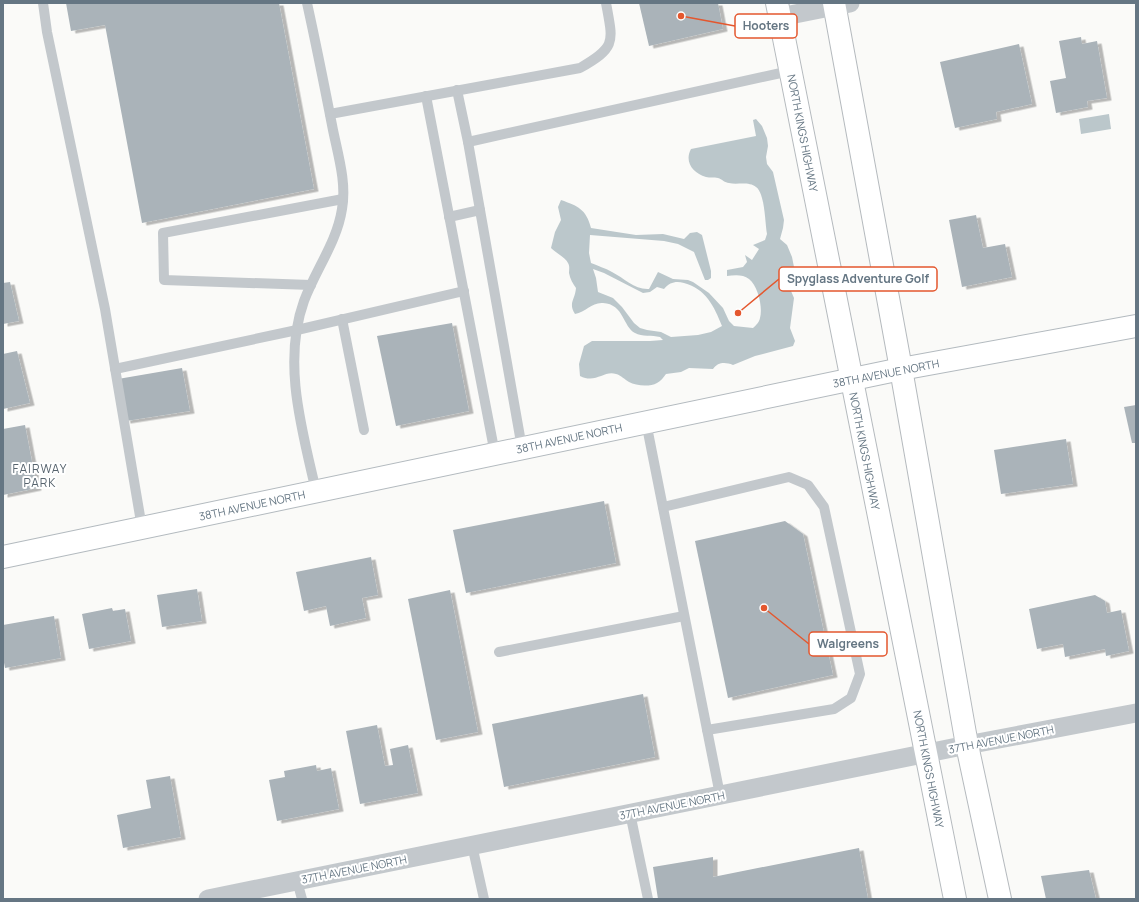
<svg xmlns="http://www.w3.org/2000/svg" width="1139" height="902" font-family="Manrope,sans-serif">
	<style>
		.water { fill: #bbc7cb; fill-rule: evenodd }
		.building { fill: #aab3b9; filter: url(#shadow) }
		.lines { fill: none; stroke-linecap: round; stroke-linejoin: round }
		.secondary-casing { stroke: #b3babf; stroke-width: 24 }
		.primary-casing { stroke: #b5babe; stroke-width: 24 }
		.lane { stroke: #c3c8cc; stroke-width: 10 }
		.street { stroke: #c3c8cc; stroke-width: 19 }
		.secondary { stroke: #fff; stroke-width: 22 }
		.primary { stroke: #fff; stroke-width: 22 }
		.labels { text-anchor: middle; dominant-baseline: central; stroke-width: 4; stroke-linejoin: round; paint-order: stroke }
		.street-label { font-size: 11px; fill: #657683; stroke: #fff }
		.neighbourhood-label { font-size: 12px; letter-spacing: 1px; fill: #57646e; stroke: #fff }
		.leader { fill: none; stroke: #e4572e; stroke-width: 1.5 }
		.callout-dot { fill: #e4572e; stroke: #fff; stroke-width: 1.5 }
		.callout { fill: #fff; stroke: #e4572e; stroke-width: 1.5 }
		.callout-label { font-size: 12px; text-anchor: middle; font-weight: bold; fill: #657683 }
	</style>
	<defs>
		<filter id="shadow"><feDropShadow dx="4.5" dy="2.5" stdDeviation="0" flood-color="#0004"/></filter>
	</defs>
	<rect width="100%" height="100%" fill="#fafaf8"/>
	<g class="water">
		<polygon points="1109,114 1111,129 1081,134 1079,119"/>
		<path d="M756,119L762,126L767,138L768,146L766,157L767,164L773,172L784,220L783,228L780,239L787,245L792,257L794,267L793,275L788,284L794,298L790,328L795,341L793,346L755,356L733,365C725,362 718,362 713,369L689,368L681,372L666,374C663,378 661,381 657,383C650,387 636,386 629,382C625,380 621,375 616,374C604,370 596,384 580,376L579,364L584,346L592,341H650L663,340L660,337C652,335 642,337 635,333C623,327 624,304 603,303C592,302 586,312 575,314C568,303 575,300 576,288C573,284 570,279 569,273C569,270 570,266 568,263C566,258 556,253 551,248L555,232L561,220L558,207L561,200C578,206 586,209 591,228L636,235L663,234L684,239L690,233L697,232L702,235L711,271V278L708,280H705L694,252L678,244L664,241L590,235L589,253L591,263C598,266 605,268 612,272C624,278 635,290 649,289L658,272L673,279L688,280L693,282L709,293L723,308L729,321L734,326L753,328C756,325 759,323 760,318C763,307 758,286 749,279C743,274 734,275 727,276V270L743,267L747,262L745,255L752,260L759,249L753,245L765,240L767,234C765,223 765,193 756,187C749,181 737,185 729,183C725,183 722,179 718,178C714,177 710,178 706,177C693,173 684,162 691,149L756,136L753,120ZM593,269L604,273L643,293L650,292L657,287L664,289C670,282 676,281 684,283C706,289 714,306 722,326L711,332L698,335L671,337L661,332L647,330L640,328L634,323L622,307L613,298L598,292L596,278Z"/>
	</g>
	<g class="building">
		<polygon points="66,3 279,3 314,189 142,223 105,25 71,31"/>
		<polygon points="639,3 718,3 723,29 649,46"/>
		<polygon points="1081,37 1082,44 1097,41 1107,98 1087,101 1088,107 1056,113 1050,81 1066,78 1059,41"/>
		<polygon points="1019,44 1032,104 996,112 997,119 955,128 940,62"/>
		<polygon points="976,215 983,248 1005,244 1012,277 962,287 949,220"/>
		<polygon points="10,282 19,321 3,324 3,283"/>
		<polygon points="452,323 469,411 396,426 377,336"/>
		<polygon points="17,351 30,403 3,409 3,354"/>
		<polygon points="182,368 190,411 126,421 118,379"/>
		<polygon points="1136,405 1136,443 1132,443 1124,407"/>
		<polygon points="25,425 37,488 3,495 3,429"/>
		<polygon points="1066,439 1073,484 1001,494 994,450"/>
		<polygon points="604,501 616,563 466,593 453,530"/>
		<polygon points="785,521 803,534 833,675 728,698 695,541"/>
		<polygon points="371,557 378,595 362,598 366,618 330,626 326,606 304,611 296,572"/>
		<polygon points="197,589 202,621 162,627 157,595"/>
		<polygon points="450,590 478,732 436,740 408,599"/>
		<polygon points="1095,595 1105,601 1107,613 1121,610 1129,651 1106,656 1105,649 1065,657 1063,644 1037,649 1029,609"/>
		<polygon points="112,608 113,611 125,609 131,641 89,649 82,614"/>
		<polygon points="54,616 61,658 5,668 3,657 3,625"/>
		<polygon points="643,694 655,757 504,787 492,724"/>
		<polygon points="377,725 385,766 393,765 390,749 408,745 418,793 360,804 346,731"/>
		<polygon points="316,765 317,771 331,768 339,809 277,821 269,780 285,777 284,771"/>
		<polygon points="170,776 181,837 123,848 117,815 151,808 146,780"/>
		<polygon points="859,848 868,899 658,899 653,867 713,857 713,877"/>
		<polygon points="1089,870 1096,899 1046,899 1041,876"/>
	</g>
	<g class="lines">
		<g class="secondary-casing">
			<polyline id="secondary" points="3,557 901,369 1136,326"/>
		</g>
		<g class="primary-casing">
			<g id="primary">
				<polyline points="777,3 955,899"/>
				<polyline points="834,3 901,369 967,745 1000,899"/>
			</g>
		</g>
		<g class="lane">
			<polyline points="43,3 47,32 105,309 142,528"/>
			<path d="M307,3C316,44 324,84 332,125C337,152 347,181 342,209C337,242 316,269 304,301C282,362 302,430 316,491"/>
			<polyline points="457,90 468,142 522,448"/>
			<polyline points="426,96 495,454"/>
			<path d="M330,114L580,68C617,47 613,42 606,3"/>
			<polyline points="468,142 790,71"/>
			<polyline points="449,217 480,210"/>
			<polyline points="311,285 164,280 163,233 343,199"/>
			<polyline points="342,319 364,430"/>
			<polyline points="115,369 297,330 464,291"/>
			<polyline points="646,422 720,795"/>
			<polyline points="663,507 789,477 808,485 824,507 860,674 851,698 834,709 707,730"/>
			<polyline points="499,652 684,616"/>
			<polyline points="630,813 648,899"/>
			<polyline points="472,845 484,899"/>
			<polyline points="297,881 302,899"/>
		</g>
		<g class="street">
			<polyline points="780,17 850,3"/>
			<polyline points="208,899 967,745 1136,713"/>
		</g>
		<use href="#secondary" class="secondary"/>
		<use href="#primary" class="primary"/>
	</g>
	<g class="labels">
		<g class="street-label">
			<text transform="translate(803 133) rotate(79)">NORTH KINGS HIGHWAY</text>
			<text transform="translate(886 373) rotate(-11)">38TH AVENUE NORTH</text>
			<text transform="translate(569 438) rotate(-12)">38TH AVENUE NORTH</text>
			<text transform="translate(865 451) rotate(79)">NORTH KINGS HIGHWAY</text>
			<text transform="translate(252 505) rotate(-12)">38TH AVENUE NORTH</text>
			<text transform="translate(1001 739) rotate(-11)">37TH AVENUE NORTH</text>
			<text transform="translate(929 769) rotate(79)">NORTH KINGS HIGHWAY</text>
			<text transform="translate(672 805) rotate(-11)">37TH AVENUE NORTH</text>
			<text transform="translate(354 869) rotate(-11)">37TH AVENUE NORTH</text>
		</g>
		<g class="neighbourhood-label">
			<text x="40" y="468">FAIRWAY<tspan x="40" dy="14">PARK</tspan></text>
		</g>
	</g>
	<path class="leader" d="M681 16L735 26M738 313L779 279M764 608L809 644"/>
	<g class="callout-dot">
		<circle cx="681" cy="16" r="4"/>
		<circle cx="738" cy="313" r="4"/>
		<circle cx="764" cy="608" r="4"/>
	</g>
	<g class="callout">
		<rect x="735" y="14" width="62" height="24" rx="4"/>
		<rect x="779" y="267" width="158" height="24" rx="4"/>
		<rect x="809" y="632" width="78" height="24" rx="4"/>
	</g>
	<g class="callout-label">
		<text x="766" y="30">Hooters</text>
		<text x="858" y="283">Spyglass Adventure Golf</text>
		<text x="848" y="648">Walgreens</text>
	</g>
	<rect width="1139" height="902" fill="none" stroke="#657683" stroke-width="8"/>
</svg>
